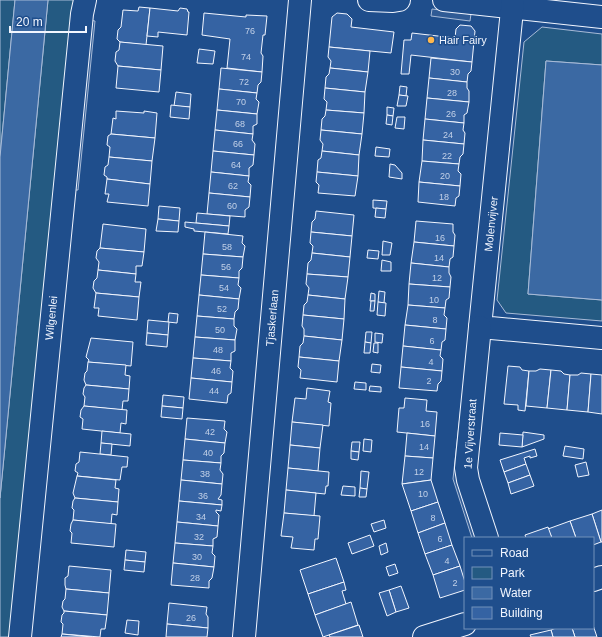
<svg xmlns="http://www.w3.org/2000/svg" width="602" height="637" font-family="Helvetica,sans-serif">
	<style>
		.green { fill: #245a82; stroke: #a8bbd7 }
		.parking { fill: #305b95; stroke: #a8bbd7 }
		.water { fill: #3b69a3; stroke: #a8bbd7 }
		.building { fill: #3563a3; stroke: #f2f6ff }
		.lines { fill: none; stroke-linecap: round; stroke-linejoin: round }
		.minor-casing { stroke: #f2f6ff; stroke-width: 24 }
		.minor { stroke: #1f4e8c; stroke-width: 22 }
		.poi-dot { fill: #ffb74d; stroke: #1f4e8c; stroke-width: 1.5 }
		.labels { text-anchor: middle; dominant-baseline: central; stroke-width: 3; stroke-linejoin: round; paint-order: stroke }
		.number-label { font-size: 9px; fill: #c3d1e8 }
		.poi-label { font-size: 11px; fill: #f2f6ff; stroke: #1f4e8c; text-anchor: start }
		.street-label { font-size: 11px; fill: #f2f6ff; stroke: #1f4e8c }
	</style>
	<rect width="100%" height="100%" fill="#1f4e8c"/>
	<g class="green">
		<polygon points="0,0 15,0 0,157"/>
		<polygon points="48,0 74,0 11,637 0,637 0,498"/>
		<polygon points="542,27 602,34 602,65 546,61 528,294 602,300 602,321 506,313 497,300 524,42"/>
	</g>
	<g class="parking">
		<polygon points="432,9 471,14 470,21 431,16"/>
		<polygon points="89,20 95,21 78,190 72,190"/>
		<polygon points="464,379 459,478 479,538 472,538 453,479"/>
	</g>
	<g class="water">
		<polygon points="15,0 48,0 0,498 0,157"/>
		<polygon points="546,61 602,65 602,300 528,294"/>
	</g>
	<g class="building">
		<polygon points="139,7 150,8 146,45 120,42 117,39 118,30 121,27 123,10 138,11"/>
		<polygon points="150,8 178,11 180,8 187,9 188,12 189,12 187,35 158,32 158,37 147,36"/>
		<polygon points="204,13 246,17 246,15 267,16 265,35 263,35 261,53 263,56 262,72 227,68 230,39 202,35"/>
		<polygon points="337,13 347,14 352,19 351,27 394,32 391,53 329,47 332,17"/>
		<polygon points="460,25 471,26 475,31 472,62 411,55 409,74 401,74 404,40 411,40 412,33 455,38 456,29"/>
		<polygon points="120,42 163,46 161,70 118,66 115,61 116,52 119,50"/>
		<polygon points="329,47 370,51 368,72 330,68 331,61 328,57"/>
		<polygon points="199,49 215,51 213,64 197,63"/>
		<polygon points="431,58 472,62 471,71 468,74 467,82 429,78"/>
		<polygon points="118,66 161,70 159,92 116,88"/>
		<polygon points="221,68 262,72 261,82 258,85 257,93 219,89"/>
		<polygon points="330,68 368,72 365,92 325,88 326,77 329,74"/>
		<polygon points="429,78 467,82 467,88 469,91 469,102 427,98"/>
		<polygon points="400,86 407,87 406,96 399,95"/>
		<polygon points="325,88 365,92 364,113 326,110 327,102 324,99"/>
		<polygon points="219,89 257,93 256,99 259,102 257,114 217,110"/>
		<polygon points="176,92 191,94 190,107 174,106"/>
		<polygon points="399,95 408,96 406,106 397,106"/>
		<polygon points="427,98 469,102 467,113 464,115 464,123 425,119"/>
		<polygon points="171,105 190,107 189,119 170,117"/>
		<polygon points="387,107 394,108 393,116 387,115"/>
		<polygon points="217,110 257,114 257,124 253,126 253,134 215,130"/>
		<polygon points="326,110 364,113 362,134 321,130 322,119 325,116"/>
		<polygon points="116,111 144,113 144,111 157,113 155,138 111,134 113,118 116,119"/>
		<polygon points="387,115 393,116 392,125 386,124"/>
		<polygon points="397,117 405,117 404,129 395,128"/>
		<polygon points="425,119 464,123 463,130 465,133 464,144 423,140"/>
		<polygon points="215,130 253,134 252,140 255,144 254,155 213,151"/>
		<polygon points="321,130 362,134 359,155 322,151 323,144 320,140"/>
		<polygon points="111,134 155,138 152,161 109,157 110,147 107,145 108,136"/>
		<polygon points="423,140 464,144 463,154 460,157 459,164 422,161"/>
		<polygon points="376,147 390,149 389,157 375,156"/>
		<polygon points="213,151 254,155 253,165 249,168 249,176 211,172"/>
		<polygon points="322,151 359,155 358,176 317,172 318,160 321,158"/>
		<polygon points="109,157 152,161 150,184 107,179 107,177 104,175 105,167 108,165"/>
		<polygon points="422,161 459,164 458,171 461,174 460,186 419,182"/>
		<polygon points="390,164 395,165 402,173 402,179 389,177"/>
		<polygon points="211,172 249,176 248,182 251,185 250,197 209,193"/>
		<polygon points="317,172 358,176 355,196 318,193 319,185 316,182"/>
		<polygon points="107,179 150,184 148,206 107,202 109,194 105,194"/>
		<polygon points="419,182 460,186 459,196 456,198 455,206 418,202"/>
		<polygon points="209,193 250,197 249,207 245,210 245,217 207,214"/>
		<polygon points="373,200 387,201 386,209 373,208"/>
		<polygon points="159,206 180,208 179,221 158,219"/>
		<polygon points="376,208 386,209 385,218 375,217"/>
		<polygon points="316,211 354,215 352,236 311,232 312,222 315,219"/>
		<polygon points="197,213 230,216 229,226 196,223"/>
		<polygon points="158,219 179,221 178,232 156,231"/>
		<polygon points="416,221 453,224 453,232 455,235 454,246 414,242"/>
		<polygon points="185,222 229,226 228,234 194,231 194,229 185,227"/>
		<polygon points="103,224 146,229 144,252 100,248"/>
		<polygon points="205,232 243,236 242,243 245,246 243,257 203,254"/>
		<polygon points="311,232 352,236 350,257 312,253 313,246 310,243"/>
		<polygon points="383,241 392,243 390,255 382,255"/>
		<polygon points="414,242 454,246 453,257 450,259 449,267 411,263"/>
		<polygon points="100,248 144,252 142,266 136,266 136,274 98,270 99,262 96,258 97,251"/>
		<polygon points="368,250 379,251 378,259 367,258"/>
		<polygon points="312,253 350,257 348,277 307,274 308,263 311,260"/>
		<polygon points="203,254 243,257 242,268 239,271 239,278 201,275"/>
		<polygon points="382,260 391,262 391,271 381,271"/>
		<polygon points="411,263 449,267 449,273 451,277 450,287 409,284"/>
		<polygon points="98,270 136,274 135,282 141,282 139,297 96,293 93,288 94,281 97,278"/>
		<polygon points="307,274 348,277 345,299 308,295 309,288 306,284"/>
		<polygon points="201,275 239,278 238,285 241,288 239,299 199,295"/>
		<polygon points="409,284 450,287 449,298 446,300 445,308 408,305"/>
		<polygon points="379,291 385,292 384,303 378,302"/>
		<polygon points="96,293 139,297 137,320 98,316 99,308 94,308"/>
		<polygon points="371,293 375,294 375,301 370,301"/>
		<polygon points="199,295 239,299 238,309 235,312 234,319 197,316"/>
		<polygon points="308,295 345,299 344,319 303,315 304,305 307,302"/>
		<polygon points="371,301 375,301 374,311 370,311"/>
		<polygon points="378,302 386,303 385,316 377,315"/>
		<polygon points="408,305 445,308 444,315 447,318 446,329 405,325"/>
		<polygon points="169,313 178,314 177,323 168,322"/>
		<polygon points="303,315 344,319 342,340 304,336 304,329 302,326"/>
		<polygon points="197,316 234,319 234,326 237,329 235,340 195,337"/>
		<polygon points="148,320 169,322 168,335 147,333"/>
		<polygon points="405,325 446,329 445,340 442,342 441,350 403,346"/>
		<polygon points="366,332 372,332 371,343 365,342"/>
		<polygon points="147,333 168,335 167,347 146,345"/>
		<polygon points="375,333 383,334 382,343 375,342"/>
		<polygon points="304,336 342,340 339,361 299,357 300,346 303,343"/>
		<polygon points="195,337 235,340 235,351 231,353 231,361 193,358"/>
		<polygon points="91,338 133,342 131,366 88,362 89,360 86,357"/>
		<polygon points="365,342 371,343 370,353 364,353"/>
		<polygon points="374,343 378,343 378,353 373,352"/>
		<polygon points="403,346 441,350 440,356 443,359 442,371 401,367"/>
		<polygon points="299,357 339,361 337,382 300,378 301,370 298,367"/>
		<polygon points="193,358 231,361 230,368 233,371 232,382 191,378"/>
		<polygon points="88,362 126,365 125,375 130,376 129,389 86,385 84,380 85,373 87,371"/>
		<polygon points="372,364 381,365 380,373 371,372"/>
		<polygon points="508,366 520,367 522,370 529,371 525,411 518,410 518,405 504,404"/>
		<polygon points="401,367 442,371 441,381 438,384 437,391 399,388"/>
		<polygon points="540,369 551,370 547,408 526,406 529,371 536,371"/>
		<polygon points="551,370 561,371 564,374 570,375 567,410 547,408"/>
		<polygon points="581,373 591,374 588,412 567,410 570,375 578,375"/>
		<polygon points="591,374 602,375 602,414 588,412"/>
		<polygon points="191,378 232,382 231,393 228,395 227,403 189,399"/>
		<polygon points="355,382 366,383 366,390 354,389"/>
		<polygon points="86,385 129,389 128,401 123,401 122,410 84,406 85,397 83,394 84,388"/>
		<polygon points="370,386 381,387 381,392 369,391"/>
		<polygon points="307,388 330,391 328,402 331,403 329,426 292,422 295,398 306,399"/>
		<polygon points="163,395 184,397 183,408 162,406"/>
		<polygon points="405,398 427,400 426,411 437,412 435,436 397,432 399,408 404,408"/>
		<polygon points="84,406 127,410 126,424 121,423 120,433 82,429 83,419 80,417 81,410"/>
		<polygon points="162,406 183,408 182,419 161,417"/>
		<polygon points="187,418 225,421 224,429 227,432 225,443 185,439"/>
		<polygon points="292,422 323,425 320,448 290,445"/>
		<polygon points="102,431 131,434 130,446 101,443"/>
		<polygon points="523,432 544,435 544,439 522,447"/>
		<polygon points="407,433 435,436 433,458 405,456"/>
		<polygon points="500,433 523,435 522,447 499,445"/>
		<polygon points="185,439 225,443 224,453 221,456 221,463 183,460"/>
		<polygon points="364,439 372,440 371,452 363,451"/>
		<polygon points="352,442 360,442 359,452 351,451"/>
		<polygon points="101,443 112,444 111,455 100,454"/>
		<polygon points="290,445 320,448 318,471 288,468"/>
		<polygon points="565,446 584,449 583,459 563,456"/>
		<polygon points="535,449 537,456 530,458 530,456 524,458 526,464 504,472 500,460"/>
		<polygon points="351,451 359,452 358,460 351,459"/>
		<polygon points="80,452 128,457 127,467 122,467 120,480 77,476 78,473 75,471 76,464 79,462"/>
		<polygon points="405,456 433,458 431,480 402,484"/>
		<polygon points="183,460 221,463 220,470 223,474 222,484 181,480"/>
		<polygon points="586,462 589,475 578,477 575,465"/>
		<polygon points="526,464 530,475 508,483 504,472"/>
		<polygon points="288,468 329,472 328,486 326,486 325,494 286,490"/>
		<polygon points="361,471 369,472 367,489 360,488"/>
		<polygon points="530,475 534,486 511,494 508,483"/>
		<polygon points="77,476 116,480 115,488 119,489 118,502 75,498 73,493"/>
		<polygon points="181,480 222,484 221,495 218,499 222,500 222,505 179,501"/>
		<polygon points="431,480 438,502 411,511 402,484"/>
		<polygon points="343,486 355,487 355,496 341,495"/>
		<polygon points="360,488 367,489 366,497 359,497"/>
		<polygon points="286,490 316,493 314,516 284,513"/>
		<polygon points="75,498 118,502 117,515 112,514 111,524 73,520 74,510 72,508 73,501"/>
		<polygon points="179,501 222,505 221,511 216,510 216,512 219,515 218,526 177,522"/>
		<polygon points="438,502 445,523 418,533 411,511"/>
		<polygon points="602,510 602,542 601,542 592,514"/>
		<polygon points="284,513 320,516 318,539 315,539 314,550 291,548 293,537 281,536"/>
		<polygon points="592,514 601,542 593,545 593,538 576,538 570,521"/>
		<polygon points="73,520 116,524 114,547 71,543 72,533 70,531 71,524"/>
		<polygon points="384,520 386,528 374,532 371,524"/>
		<polygon points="570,521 576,538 552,538 548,529"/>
		<polygon points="177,522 218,526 217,537 213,539 213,546 175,543"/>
		<polygon points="445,523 452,545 425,554 418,533"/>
		<polygon points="548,527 552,538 526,538 525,535"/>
		<polygon points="370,535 374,546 352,554 348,543"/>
		<polygon points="175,543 213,546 212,553 215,556 214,567 173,563"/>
		<polygon points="386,543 388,552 381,555 379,546"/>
		<polygon points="452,545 460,566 433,575 425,554"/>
		<polygon points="126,550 146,552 145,562 125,560"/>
		<polygon points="336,558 344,582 308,594 300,570"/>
		<polygon points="125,560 145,562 144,572 124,570"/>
		<polygon points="173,563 214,567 212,578 209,581 209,588 171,585"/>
		<polygon points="395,564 398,573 389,576 386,567"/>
		<polygon points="69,566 111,570 109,593 66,589 65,585 65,578 68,576"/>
		<polygon points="460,566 465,582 465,590 440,598 433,575"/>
		<polygon points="344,582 346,590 342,591 346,604 315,615 308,594"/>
		<polygon points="401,586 409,608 396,612 389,590"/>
		<polygon points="66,589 109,593 107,615 64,611 62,607 63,601 65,599"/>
		<polygon points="389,590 396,612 387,616 379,593"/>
		<polygon points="351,602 358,625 323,637 315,615"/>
		<polygon points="169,603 207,607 206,614 208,617 208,628 167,624"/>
		<polygon points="64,611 107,615 105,629 101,629 100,637 62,634 63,624 61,622 62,615 64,613"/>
		<polygon points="127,620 139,621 138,635 125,633"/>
		<polygon points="167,624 208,628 207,637 166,637"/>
		<polygon points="359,625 363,637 330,637 329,635"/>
		<polygon points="593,625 597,637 575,637 572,628 593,628"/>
		<polygon points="556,628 572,628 575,637 553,637 551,630"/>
		<polygon points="551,630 553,637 531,637 530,635"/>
		<polygon points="62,634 92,637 61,637"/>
	</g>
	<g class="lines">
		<g class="minor-casing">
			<g id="minor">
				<polyline points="369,0 393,1 399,0"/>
				<polyline points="444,0 602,17"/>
				<polyline points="513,0 480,327 602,338"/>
				<polyline points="480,327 466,468 468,480 487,538"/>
				<polyline points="593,580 602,577"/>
				<polyline points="20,637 82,14 85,0"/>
				<polyline points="244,637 300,0"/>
				<polyline points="424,637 465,624"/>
			</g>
		</g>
		<use href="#minor" class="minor"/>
	</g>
	<circle class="poi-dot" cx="431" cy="40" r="4"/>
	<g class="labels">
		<g class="number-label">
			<text x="250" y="31">76</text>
			<text x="246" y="57">74</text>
			<text x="455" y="72">30</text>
			<text x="244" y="82">72</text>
			<text x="452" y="93">28</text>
			<text x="241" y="102">70</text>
			<text x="451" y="114">26</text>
			<text x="240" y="124">68</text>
			<text x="448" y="135">24</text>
			<text x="238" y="144">66</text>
			<text x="447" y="156">22</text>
			<text x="236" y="165">64</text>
			<text x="445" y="176">20</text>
			<text x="233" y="186">62</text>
			<text x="444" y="197">18</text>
			<text x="232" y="206">60</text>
			<text x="440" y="238">16</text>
			<text x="227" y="247">58</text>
			<text x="439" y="258">14</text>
			<text x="226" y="267">56</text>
			<text x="437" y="278">12</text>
			<text x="224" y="288">54</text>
			<text x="434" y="300">10</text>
			<text x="222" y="309">52</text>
			<text x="435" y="320">8</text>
			<text x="220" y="330">50</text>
			<text x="432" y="341">6</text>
			<text x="218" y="350">48</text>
			<text x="431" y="362">4</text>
			<text x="216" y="371">46</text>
			<text x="429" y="381">2</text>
			<text x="214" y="391">44</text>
			<text x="425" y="424">16</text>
			<text x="210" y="432">42</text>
			<text x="424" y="447">14</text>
			<text x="208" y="453">40</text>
			<text x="419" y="472">12</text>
			<text x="205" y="474">38</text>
			<text x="423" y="494">10</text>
			<text x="203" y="496">36</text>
			<text x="201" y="517">34</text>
			<text x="433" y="518">8</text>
			<text x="199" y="537">32</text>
			<text x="440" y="539">6</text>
			<text x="197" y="557">30</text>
			<text x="447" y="561">4</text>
			<text x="195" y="578">28</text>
			<text x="455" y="583">2</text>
			<text x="191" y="618">26</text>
		</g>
		<g class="poi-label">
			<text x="439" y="40">Hair Fairy</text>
		</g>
		<g class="street-label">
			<text transform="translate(491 224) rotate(-84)">Molenvijver</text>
			<text transform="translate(51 318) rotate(-84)">Wilgenlei</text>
			<text transform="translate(272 318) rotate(-85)">Tjaskerlaan</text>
			<text transform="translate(470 434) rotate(-86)">1e Vijverstraat</text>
		</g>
	</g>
	<rect x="464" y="537" width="130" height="92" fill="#1f4e8c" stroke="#7391ba"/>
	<rect x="472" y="550" width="20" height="6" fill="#1f4e8c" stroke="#7391ba"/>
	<text x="500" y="557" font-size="12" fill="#f2f6ff">Road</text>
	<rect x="472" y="567" width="20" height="12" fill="#245a82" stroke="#7391ba"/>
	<text x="500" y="577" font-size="12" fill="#f2f6ff">Park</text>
	<rect x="472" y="587" width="20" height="12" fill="#3b69a3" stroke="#7391ba"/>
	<text x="500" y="597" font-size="12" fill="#f2f6ff">Water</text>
	<rect x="472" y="607" width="20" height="12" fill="#3563a3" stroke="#7391ba"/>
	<text x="500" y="617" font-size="12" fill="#f2f6ff">Building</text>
	<path d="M10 26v6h76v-6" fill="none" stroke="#f2f6ff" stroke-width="2"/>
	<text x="16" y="26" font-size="12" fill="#f2f6ff" stroke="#1f4e8c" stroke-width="3" paint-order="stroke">20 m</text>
</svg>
